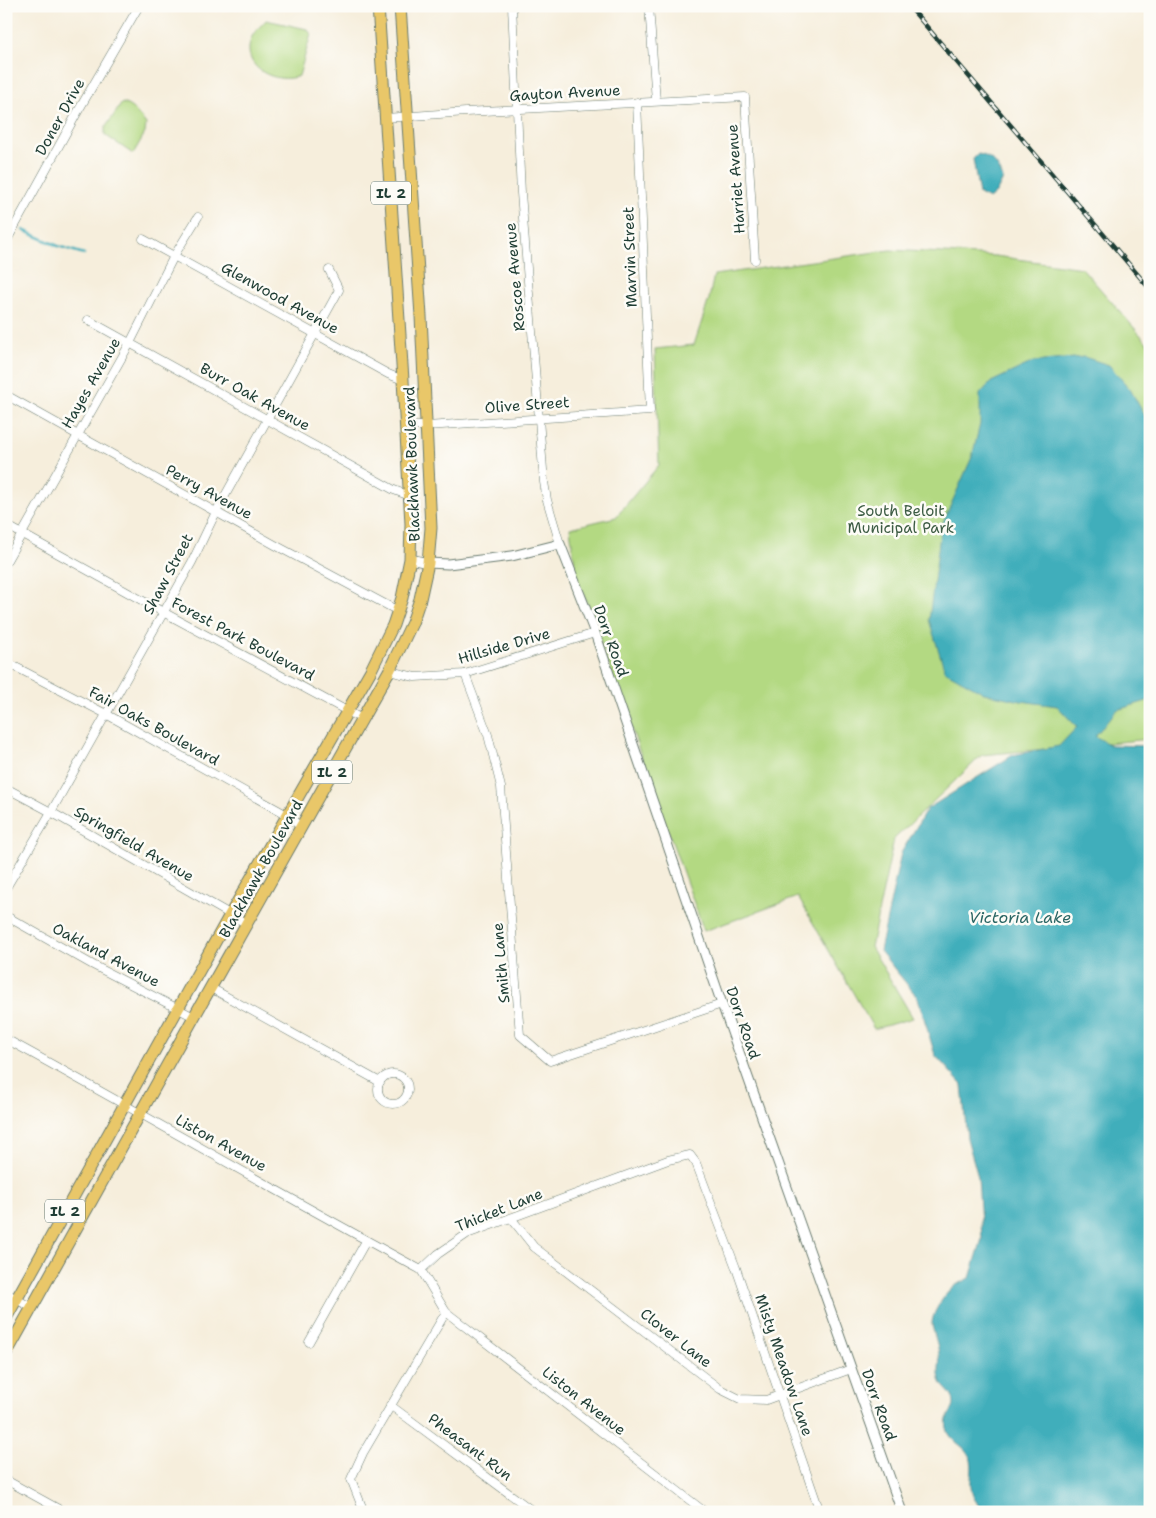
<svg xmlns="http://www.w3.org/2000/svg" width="1156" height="1518" font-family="'Shantell Sans',sans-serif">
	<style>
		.green { fill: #b3d982; stroke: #698b5b }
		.water { fill: #3faebb; stroke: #2f7678 }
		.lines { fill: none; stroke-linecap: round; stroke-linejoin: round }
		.stream { stroke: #3faebb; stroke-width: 2.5 }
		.minor-casing { stroke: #6a7b6f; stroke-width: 9 }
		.tertiary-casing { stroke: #6a7b6f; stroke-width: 11 }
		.primary-casing { stroke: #6a7b6f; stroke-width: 13 }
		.minor { stroke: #fff; stroke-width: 8 }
		.tertiary { stroke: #fff; stroke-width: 9 }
		.primary { stroke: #e9c769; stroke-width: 11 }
		.rail-casing { stroke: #1f3d34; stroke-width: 4.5 }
		.rail { stroke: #fdfcf7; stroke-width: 2.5; stroke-dasharray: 8; stroke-linecap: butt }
		.labels { text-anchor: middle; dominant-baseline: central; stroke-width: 5; stroke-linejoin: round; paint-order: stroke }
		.shield { fill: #fdfcf7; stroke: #62766e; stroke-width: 1 }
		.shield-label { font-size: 14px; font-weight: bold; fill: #1f3d34 }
		.street-label { font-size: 15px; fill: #1f3d34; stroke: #fdfcf7 }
		.park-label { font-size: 15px; fill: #3d5c44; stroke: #fdfcf7 }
		.water-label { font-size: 16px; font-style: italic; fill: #2a6563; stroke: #fdfcf7 }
	</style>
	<rect width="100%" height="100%" fill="#fdfcf7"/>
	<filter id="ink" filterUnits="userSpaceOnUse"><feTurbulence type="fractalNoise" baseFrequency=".02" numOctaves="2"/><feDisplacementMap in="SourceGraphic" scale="10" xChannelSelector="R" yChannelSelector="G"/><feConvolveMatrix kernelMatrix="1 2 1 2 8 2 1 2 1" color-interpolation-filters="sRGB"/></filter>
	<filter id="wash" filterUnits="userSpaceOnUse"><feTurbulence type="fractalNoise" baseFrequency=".0096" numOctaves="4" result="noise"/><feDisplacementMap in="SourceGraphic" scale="20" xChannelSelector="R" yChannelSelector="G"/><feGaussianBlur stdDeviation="1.12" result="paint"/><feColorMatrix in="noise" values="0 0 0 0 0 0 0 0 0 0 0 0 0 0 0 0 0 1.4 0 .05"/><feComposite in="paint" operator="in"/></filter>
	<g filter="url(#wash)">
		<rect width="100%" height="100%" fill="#f6eedc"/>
		<g class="green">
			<path d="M266,20L307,29L311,34L299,76C276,85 240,68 251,39C254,31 261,26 266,20Z"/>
			<path d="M122,103C133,106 139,115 146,124L145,133L133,154L105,135V128Z"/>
			<polygon points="890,250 995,256 1082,268 1150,346 1150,739 982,755 894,839 871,947 913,1018 874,1029 798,897 704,931 576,574 570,528 616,517 659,465 655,349 694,345 709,299 714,275"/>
		</g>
		<g class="water">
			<path d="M978,154C992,156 999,166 1003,179L996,193L989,199L979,194L973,159Z"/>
			<path d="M1084,357L1109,365L1130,389L1150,425V700L1117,710L1095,736L1110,745L1150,746V1512H982C978,1504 972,1496 971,1487C970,1477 974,1467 970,1457C966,1446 951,1442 948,1431C942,1416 955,1412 954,1403C953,1393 946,1391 942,1384C936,1373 941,1365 939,1354C938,1344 933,1332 932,1324C932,1312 946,1292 956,1285C960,1283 965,1281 970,1278L982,1239L978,1177L967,1138L962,1085L935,1055L918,998L880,951L901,853L927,809L1013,755L1059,746L1077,727L1057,706L1021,701L984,693L945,671L929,620L941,527L972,457L980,424V394L991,382L1033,362Z"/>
		</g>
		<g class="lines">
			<g class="stream">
				<polyline points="6,220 9,222"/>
				<polyline points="23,230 58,246 84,254"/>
			</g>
		</g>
	</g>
	<g filter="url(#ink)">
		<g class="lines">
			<g class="minor-casing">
				<g id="minor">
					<polyline points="512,6 521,193 544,482 547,500 560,544"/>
					<polyline points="649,6 656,101"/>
					<polyline points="386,118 466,112 745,97 755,260"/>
					<polyline points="143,239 388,374 403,380"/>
					<polyline points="6,242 77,113 139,6"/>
					<polyline points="88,320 394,490 410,496"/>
					<polyline points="6,395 275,545 398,611"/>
					<polyline points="406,426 427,426 650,411 637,102"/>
					<polyline points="6,525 163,612 362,719"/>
					<polyline points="6,562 130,343 174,256 198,217"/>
					<polyline points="6,662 106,714 287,815 301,827"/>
					<polyline points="389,671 415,677 465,674 595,633"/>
					<polyline points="465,674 488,735 501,787 520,1035 550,1061 722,1004"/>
					<polyline points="6,788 51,812 247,924"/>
					<polyline points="6,888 51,812 192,562 216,512 339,290 329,270"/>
					<polyline points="6,916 93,965 194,1017"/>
					<polyline points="211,988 380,1082"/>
					<path d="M6,1039C145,1115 282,1195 421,1270"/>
					<circle cx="393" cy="1089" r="15"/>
					<polyline points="511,1218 534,1247 720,1389 740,1399 766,1400 851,1369"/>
					<polyline points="6,1293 32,1308"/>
					<polyline points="446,1312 705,1512"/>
					<polyline points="309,1342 366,1241"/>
					<polyline points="390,1405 534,1512"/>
					<polyline points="6,1480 64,1512"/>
					<polyline points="364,1512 351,1479 363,1453 446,1312 421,1270 438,1254 467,1234 668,1160 690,1155 696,1163 736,1268 820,1512"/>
				</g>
			</g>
			<g class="tertiary-casing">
				<polyline id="tertiary" points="410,559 428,563 448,564 512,556 560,544 595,633 722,1004 902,1512"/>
			</g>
			<g class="primary-casing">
				<g id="primary">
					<polyline points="6,1318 230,915 371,670 393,625 402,598 410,559 411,524 403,380 378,6"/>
					<polyline points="6,1354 194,1017 389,671 412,623 420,599 428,563 431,528 421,316 400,6"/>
				</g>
			</g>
			<use href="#minor" class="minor"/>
			<use href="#tertiary" class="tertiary"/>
			<use href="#primary" class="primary"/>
			<g class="rail-casing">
				<polyline id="rail" points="909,6 1150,289"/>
			</g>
			<use href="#rail" class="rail"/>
		</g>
	</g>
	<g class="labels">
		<g class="shield">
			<rect x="371" y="181.5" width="40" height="23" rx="4"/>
			<rect x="312" y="760.5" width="40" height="23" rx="4"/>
			<rect x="45" y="1199.5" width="40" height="23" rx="4"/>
		</g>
		<g class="shield-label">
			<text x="391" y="193">IL 2</text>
			<text x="332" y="772">IL 2</text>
			<text x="65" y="1211">IL 2</text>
		</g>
		<g class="street-label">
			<text transform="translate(565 93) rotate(-3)">Gayton Avenue</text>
			<text transform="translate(60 117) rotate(-61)">Doner Drive</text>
			<text transform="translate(736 179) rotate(-94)">Harriet Avenue</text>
			<text transform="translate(630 257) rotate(-92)">Marvin Street</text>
			<text transform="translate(515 277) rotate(-95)">Roscoe Avenue</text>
			<text transform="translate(280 298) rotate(29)">Glenwood Avenue</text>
			<text transform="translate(91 383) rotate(-60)">Hayes Avenue</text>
			<text transform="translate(255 397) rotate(29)">Burr Oak Avenue</text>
			<text transform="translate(527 405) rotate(-4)">Olive Street</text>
			<text transform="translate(412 464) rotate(-92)">Blackhawk Boulevard</text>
			<text transform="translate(209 492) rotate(29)">Perry Avenue</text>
			<text transform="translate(168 574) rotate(-62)">Shaw Street</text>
			<text transform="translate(243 639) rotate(28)">Forest Park Boulevard</text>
			<text transform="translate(611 641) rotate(70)">Dorr Road</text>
			<text transform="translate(504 646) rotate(-16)">Hillside Drive</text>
			<text transform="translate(154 726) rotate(29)">Fair Oaks Boulevard</text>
			<text transform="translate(134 844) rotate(30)">Springfield Avenue</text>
			<text transform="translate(261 869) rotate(-61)">Blackhawk Boulevard</text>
			<text transform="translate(106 955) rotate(28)">Oakland Avenue</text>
			<text transform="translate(501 963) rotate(-95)">Smith Lane</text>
			<text transform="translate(743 1023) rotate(71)">Dorr Road</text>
			<text transform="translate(221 1143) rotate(29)">Liston Avenue</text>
			<text transform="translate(499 1210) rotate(-22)">Thicket Lane</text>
			<text transform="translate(676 1338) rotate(38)">Clover Lane</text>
			<text transform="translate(784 1365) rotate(71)">Misty Meadow Lane</text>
			<text transform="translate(584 1401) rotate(38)">Liston Avenue</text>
			<text transform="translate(879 1405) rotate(70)">Dorr Road</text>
			<text transform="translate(470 1447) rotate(37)">Pheasant Run</text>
		</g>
		<g class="park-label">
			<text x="901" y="511">South Beloit<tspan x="901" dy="17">Municipal Park</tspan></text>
		</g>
		<g class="water-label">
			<text x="1020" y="917">Victoria Lake</text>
		</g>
	</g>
	<rect width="1156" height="1518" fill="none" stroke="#fdfcf7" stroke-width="25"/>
</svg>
